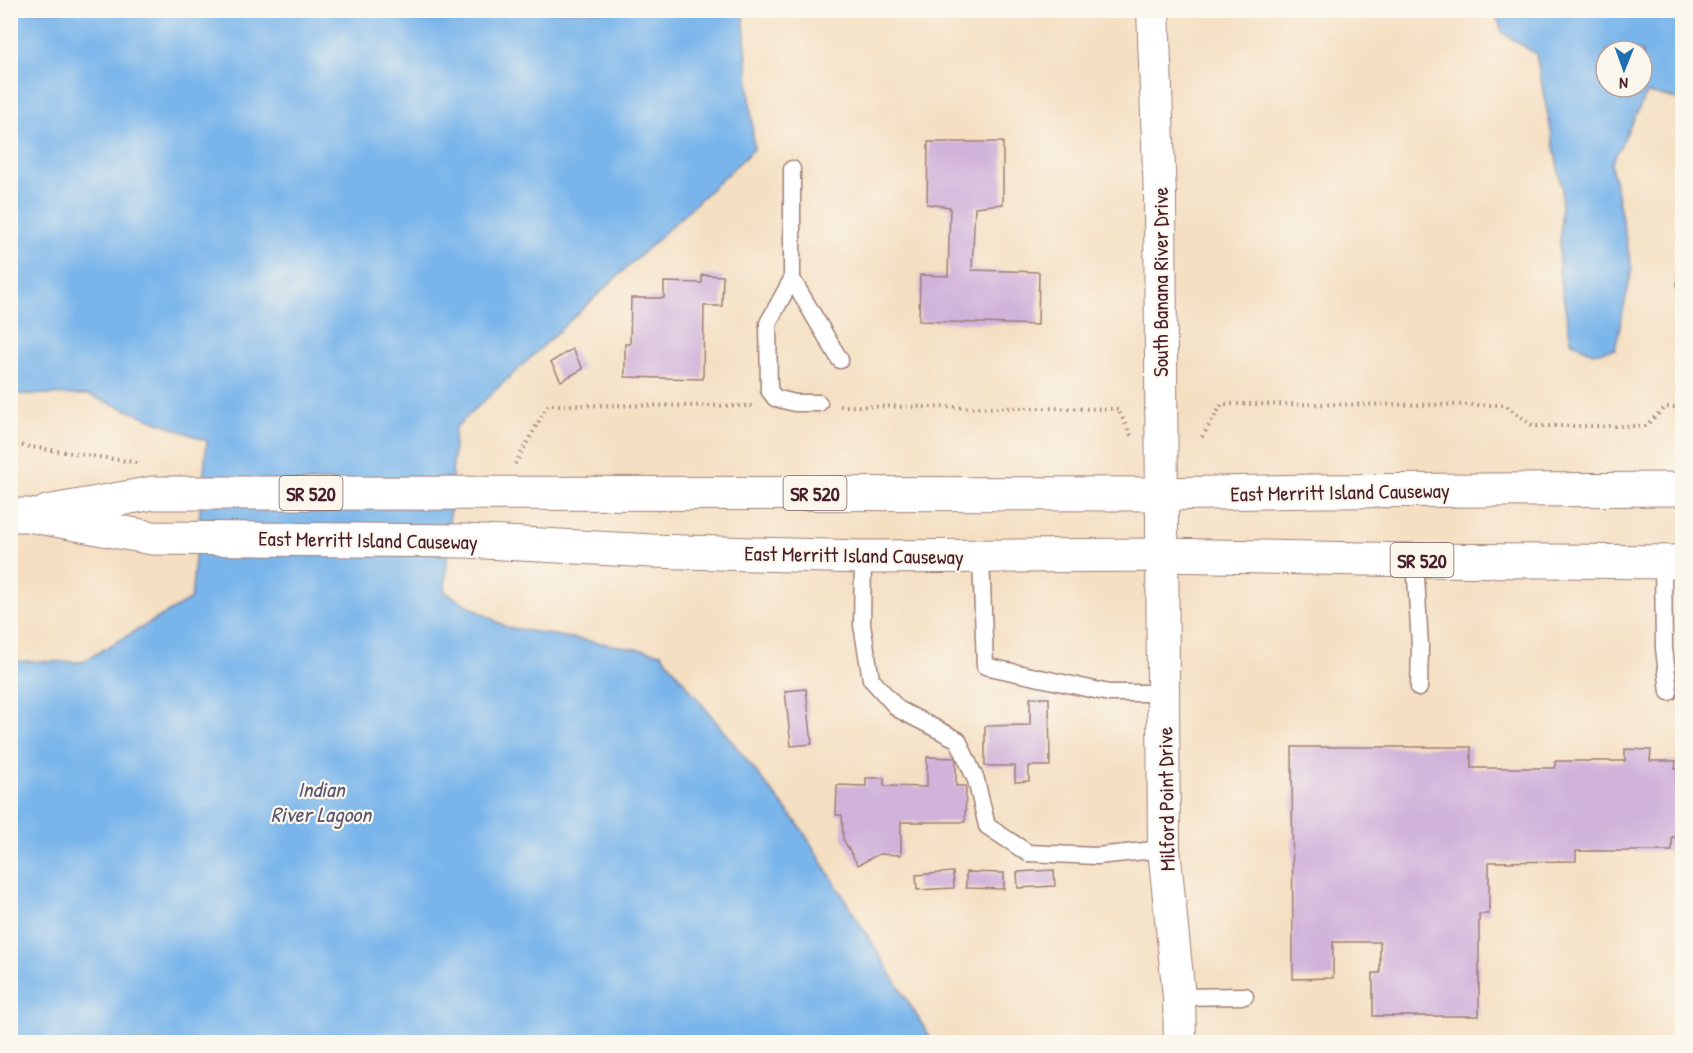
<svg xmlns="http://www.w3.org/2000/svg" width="1693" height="1053" font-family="'Patrick Hand',sans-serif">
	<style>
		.water { fill: #79b5eb; stroke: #626a8b; stroke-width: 1.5; fill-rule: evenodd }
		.building { fill: #d0b2da }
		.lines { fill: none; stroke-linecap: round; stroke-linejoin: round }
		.service-casing { stroke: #9f7f76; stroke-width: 19 }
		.minor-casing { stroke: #9f7f76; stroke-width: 34 }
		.primary-casing { stroke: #9f7f76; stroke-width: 35 }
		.path { stroke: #9f7f76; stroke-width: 4; stroke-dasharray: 1.5 4.5; stroke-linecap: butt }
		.service { stroke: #fff; stroke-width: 16 }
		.minor { stroke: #fff; stroke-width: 32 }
		.primary { stroke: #fff; stroke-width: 33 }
		.labels { text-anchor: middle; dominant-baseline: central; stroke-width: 4.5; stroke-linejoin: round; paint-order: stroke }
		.shield { fill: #fbf7ec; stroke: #7f6065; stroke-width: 1.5 }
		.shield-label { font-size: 20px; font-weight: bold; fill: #4a1f2b }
		.street-label { font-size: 21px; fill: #4a1f2b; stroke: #fbf7ec }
		.water-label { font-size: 22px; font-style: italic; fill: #5a546e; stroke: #fbf7ec }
	</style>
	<rect width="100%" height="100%" fill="#fbf7ec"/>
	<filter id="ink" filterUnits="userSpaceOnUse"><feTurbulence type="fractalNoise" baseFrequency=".0167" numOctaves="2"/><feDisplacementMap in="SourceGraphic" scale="12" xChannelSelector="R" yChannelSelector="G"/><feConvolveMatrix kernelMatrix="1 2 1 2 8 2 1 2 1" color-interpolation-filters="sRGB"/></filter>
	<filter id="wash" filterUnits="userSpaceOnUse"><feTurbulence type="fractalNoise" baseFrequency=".008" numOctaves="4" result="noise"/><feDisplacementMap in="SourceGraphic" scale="24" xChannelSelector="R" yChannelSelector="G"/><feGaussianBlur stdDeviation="1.35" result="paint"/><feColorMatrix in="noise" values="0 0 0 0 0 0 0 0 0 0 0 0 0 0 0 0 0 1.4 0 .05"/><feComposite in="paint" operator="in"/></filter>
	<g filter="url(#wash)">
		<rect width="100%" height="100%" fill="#f4dfc2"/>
		<g class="water">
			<polygon points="11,11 743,11 754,149 455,428 445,592 506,627 661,653 801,828 933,1042 11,1042 11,661 82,662 191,599 207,441 89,395 11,394"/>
			<path d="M1678,11H1682V100L1647,93L1611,164L1632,269L1615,349L1593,353L1571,341L1559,273L1562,188L1536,54L1503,33L1494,11ZM1606,51H1642V87H1606Z"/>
		</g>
		<g id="blocks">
			<g class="building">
				<polygon points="928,142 1003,142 1003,204 975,207 972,270 1039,272 1038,325 919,321 920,275 948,276 950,207 927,204"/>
				<polygon points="1678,212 1682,212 1682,288 1677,288"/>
				<polygon points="702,275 723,276 722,306 704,306 703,379 625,377 625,344 630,344 631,298 664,298 664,282 702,283"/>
				<polygon points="572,349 583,369 561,381 551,362"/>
				<polygon points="806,689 812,744 791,746 785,691"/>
				<polygon points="1030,698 1049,698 1050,766 1029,766 1029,781 1015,782 1015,766 985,766 985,726 1030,725"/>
				<polygon points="1292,747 1471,747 1471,768 1555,768 1555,761 1625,761 1625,749 1651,750 1650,761 1676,761 1675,769 1682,770 1682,837 1672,837 1672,851 1576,851 1576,861 1489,862 1489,914 1479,914 1479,1016 1373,1016 1373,973 1380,973 1380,942 1333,942 1333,978 1293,979"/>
				<polygon points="927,757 956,758 956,786 966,786 965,822 901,822 901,855 879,854 858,865 843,839 842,815 836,815 837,785 866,786 866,778 884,778 884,786 927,787"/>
				<polygon points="1054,870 1055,886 1018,888 1017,872"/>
				<polygon points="953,872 954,888 917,890 916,875"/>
				<polygon points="966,872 1004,873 1004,889 966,888"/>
			</g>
		</g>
	</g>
	<g filter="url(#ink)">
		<use href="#blocks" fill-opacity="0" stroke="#9f7f76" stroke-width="1.5"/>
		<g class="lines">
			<g class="service-casing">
				<g id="service">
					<polyline points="792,169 792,279 840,360"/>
					<polyline points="792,279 768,323 769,390 775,398 795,403 819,403"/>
					<polyline points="981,556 985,666 1109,693 1164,693"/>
					<polyline points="863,557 862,625 871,679 898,709 958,740 976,780 987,826 1028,853 1097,856 1164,849"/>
					<polyline points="1415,560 1420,646 1419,688"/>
					<polyline points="1663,561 1664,648 1669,692"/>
					<polyline points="1179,997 1245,996"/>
				</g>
			</g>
			<g class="minor-casing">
				<polyline id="minor" points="1153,10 1160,197 1164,849 1179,997 1180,1042"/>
			</g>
			<g class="primary-casing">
				<g id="primary">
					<polyline points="47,512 153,493 1161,494 1316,491 1682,489"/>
					<polyline points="10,515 28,515 152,538 466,541 652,551 863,557 1161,555 1415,560 1682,562"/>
				</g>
			</g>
			<g class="path">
				<polyline points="840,406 1118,409 1131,436"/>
				<polyline points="1202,437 1222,404 1505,405 1533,426 1645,426 1666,407 1682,407"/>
				<polyline points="10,444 140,463"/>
				<polyline points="515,464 548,405 755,406"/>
			</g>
			<use href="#service" class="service"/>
			<use href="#minor" class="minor"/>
			<use href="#primary" class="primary"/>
		</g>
	</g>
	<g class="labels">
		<g class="shield">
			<rect x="279.5" y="476" width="63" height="34" rx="4.5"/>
			<rect x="783.5" y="476" width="63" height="34" rx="4.5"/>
			<rect x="1390.5" y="543" width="63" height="34" rx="4.5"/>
		</g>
		<g class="shield-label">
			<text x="311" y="493">SR 520</text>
			<text x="815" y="493">SR 520</text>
			<text x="1422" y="560">SR 520</text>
		</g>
		<g class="street-label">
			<text transform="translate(1160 282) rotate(-90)">South Banana River Drive</text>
			<text transform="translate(1340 492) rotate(-1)">East Merritt Island Causeway</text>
			<text transform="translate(368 540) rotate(1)">East Merritt Island Causeway</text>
			<text transform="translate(854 555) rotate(1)">East Merritt Island Causeway</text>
			<text transform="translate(1166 799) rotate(-91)">Milford Point Drive</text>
		</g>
		<g class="water-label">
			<text x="321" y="789">Indian<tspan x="321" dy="25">River Lagoon</tspan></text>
		</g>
	</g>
	<rect width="1693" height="1053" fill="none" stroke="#fbf7ec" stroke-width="36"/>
	<g transform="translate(1624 69) rotate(181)"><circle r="28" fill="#fbf7ec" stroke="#b4a19f" stroke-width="1.5"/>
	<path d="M0-4.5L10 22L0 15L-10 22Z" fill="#1f6fb2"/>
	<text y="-9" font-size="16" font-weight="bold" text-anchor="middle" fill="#4a1f2b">N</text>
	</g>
</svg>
